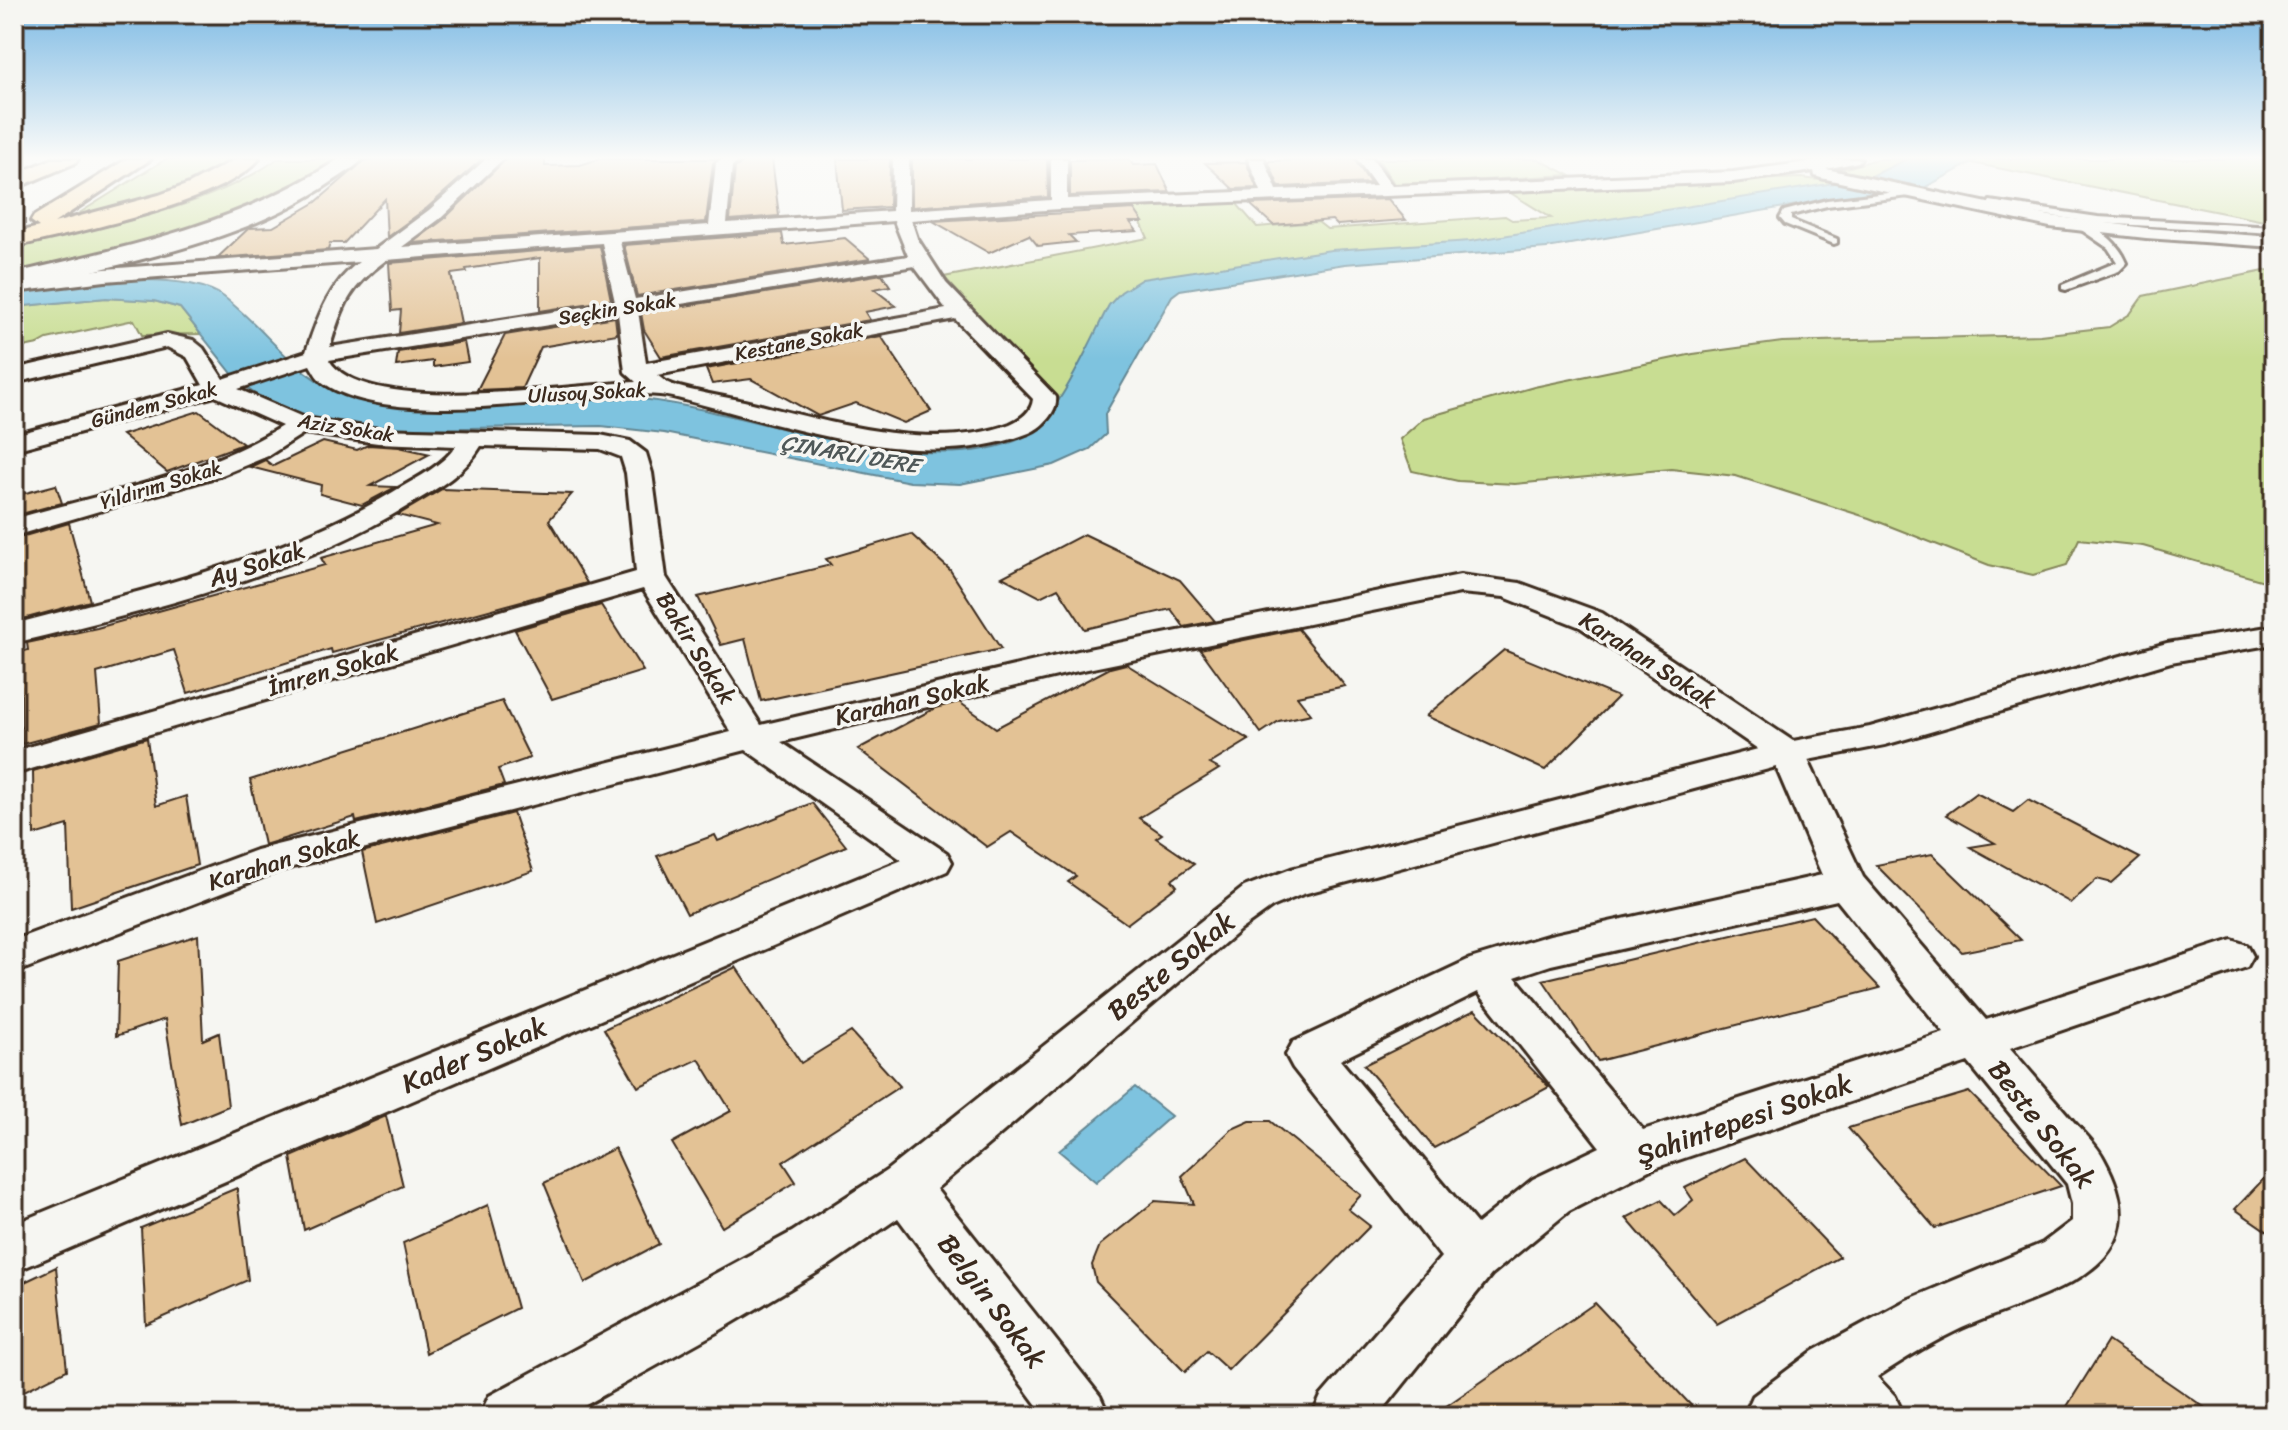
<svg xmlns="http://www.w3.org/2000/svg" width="2288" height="1430" font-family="Sriracha,sans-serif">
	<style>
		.green { fill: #c8dd92; stroke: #828458; stroke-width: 2 }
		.water { fill: #7ec3df; stroke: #638692; stroke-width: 2 }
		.building { fill: #e3c295; stroke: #3b2a1e; stroke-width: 2 }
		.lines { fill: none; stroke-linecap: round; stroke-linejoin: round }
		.service-casing { stroke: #3b2a1e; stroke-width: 6 }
		.minor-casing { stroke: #3b2a1e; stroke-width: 6 }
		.tertiary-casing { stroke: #3b2a1e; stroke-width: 6 }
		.motorway-casing { stroke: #3b2a1e; stroke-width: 6 }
		.service { fill: #f6f6f2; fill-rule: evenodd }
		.minor { fill: #f6f6f2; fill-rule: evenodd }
		.tertiary { fill: #f6f6f2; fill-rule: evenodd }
		.motorway { fill: #faddab; fill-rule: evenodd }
		.labels { text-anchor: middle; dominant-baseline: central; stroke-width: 7; stroke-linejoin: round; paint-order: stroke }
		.far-street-label { font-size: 20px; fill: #3b2a1e; stroke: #f6f6f2 }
		.far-water-label { font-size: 22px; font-style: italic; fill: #4f5858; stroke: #f6f6f2 }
		.street-label { font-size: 24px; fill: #3b2a1e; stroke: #f6f6f2 }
		.near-street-label { font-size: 28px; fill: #3b2a1e; stroke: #f6f6f2 }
	</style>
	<rect width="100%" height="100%" fill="#f6f6f2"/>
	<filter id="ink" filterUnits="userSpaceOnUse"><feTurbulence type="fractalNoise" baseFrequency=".0125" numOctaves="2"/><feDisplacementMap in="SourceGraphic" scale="16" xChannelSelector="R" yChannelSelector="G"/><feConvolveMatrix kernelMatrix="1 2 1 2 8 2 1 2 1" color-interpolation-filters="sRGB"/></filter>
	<g filter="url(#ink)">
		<g class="green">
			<polygon points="166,159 240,159 171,193 60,225"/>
			<path d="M277,159H337L311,182L201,228L14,277V248C94,229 211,208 277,159Z"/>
			<polygon points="1378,159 1538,159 1569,175 1395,185"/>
			<polygon points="1877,159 1907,159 1870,177 1837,171"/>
			<polygon points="1978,159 2274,159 2274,223 1972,163"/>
			<polygon points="1801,178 1866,185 1178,283 1082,427 944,277 1148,238 1131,201 1230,196 1257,227 1318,222 1327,229 1505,216 1512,220 1551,218 1504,189"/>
			<polygon points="2274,269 2274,584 2143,546 2079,539 2067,565 2033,575 1989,565 1869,518 1736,476 1671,469 1515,484 1458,481 1412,471 1400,439 1424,418 1534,387 1693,354 1782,342 2040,335 2109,327 2130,314 2143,296"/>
			<polygon points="106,298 154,301 180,308 201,334 142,335 134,320 47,339 38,344 14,349 14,307"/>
		</g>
		<g class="water">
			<polygon points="1907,159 1978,159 1922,189 1870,177"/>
			<path d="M1847,181L1884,190L1547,248L1345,264L1180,290L1172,296L1105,414L1106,434L1090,449L1054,465L960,484L910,482L664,433L601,426L396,429L314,419L260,398L238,381L180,308L154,301L106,298L14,307V292C62,283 186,268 224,297C275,337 292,378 359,400C388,409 420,406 450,404C510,401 574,392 633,398C744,408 922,485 1024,437C1057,421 1091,339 1109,305L1121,292L1142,279L1331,250L1471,241Z"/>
			<polygon points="1135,1087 1171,1116 1096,1182 1059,1151"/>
		</g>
		<g class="building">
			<polygon points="375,159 482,159 427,208 387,237 385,199 344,243 330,243 328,250 217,258 249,228 273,227 316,202 364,161"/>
			<polygon points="506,159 545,159 545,166 580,165 599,159 717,159 713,163 706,222 412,243 443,220"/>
			<polygon points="747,159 772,159 779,216 730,220 735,168"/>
			<polygon points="837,159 890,159 889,207 842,210"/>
			<polygon points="912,159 1047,159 1048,197 912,207"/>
			<polygon points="1129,159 1133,165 1157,164 1170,192 1070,196 1070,160"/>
			<polygon points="1354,159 1370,183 1279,187 1268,161"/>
			<polygon points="1246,162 1257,188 1233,189 1205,163"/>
			<polygon points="1388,199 1406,220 1337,225 1332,220 1273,225 1250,204"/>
			<polygon points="1134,209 1143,222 1130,222 1137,231 1069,235 1076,242 1038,246 1029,235 989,253 933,221"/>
			<polygon points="782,233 784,245 845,238 870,259 637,296 624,245"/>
			<polygon points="600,246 611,300 540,311 540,258 466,269 467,272 451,274 461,323 399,333 401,310 392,311 389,263"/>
			<polygon points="882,274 890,286 874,289 896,306 865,312 870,320 661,357 644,330 641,313"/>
			<polygon points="615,317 617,334 541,347 522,388 477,390 505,335"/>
			<polygon points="881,336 931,411 904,423 856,403 818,416 751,379 712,384 706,369"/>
			<polygon points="464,342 468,362 433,367 433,361 396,366 398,352"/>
			<polygon points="199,411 243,444 167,472 122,435"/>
			<polygon points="323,442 357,450 368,445 399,447 430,454 370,486 396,487 362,505 320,494 321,485 250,467 265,460 273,466"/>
			<polygon points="56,485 62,503 14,516 14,496"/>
			<polygon points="442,489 572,494 549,520 587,583 332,653 331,649 188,693 174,650 97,673 101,723 22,744 21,687 14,689 14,654 28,650 27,643 97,628 325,565 321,558 437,525 398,515"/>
			<polygon points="69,523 90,601 23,619 14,567 14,539"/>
			<polygon points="911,534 950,570 1001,649 761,701 745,639 721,645 698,597 831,565 826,559"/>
			<polygon points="1084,534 1180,580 1215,621 1184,627 1171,609 1085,629 1058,588 1040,597 1002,577"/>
			<polygon points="601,605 643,671 552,699 515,630"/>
			<polygon points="1298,629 1345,686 1297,696 1311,714 1279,721 1261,733 1200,649"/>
			<polygon points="1504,650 1618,697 1545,770 1426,716"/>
			<polygon points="1126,664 1249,740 1210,764 1219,769 1139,818 1162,834 1156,838 1194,864 1172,880 1177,886 1127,924 1068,882 1076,876 1011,832 987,847 858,749 935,708 959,702 996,728 1110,668"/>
			<polygon points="502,701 530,758 498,769 504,785 356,822 355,817 264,845 250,780"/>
			<polygon points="147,738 156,806 186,796 197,865 71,908 68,825 34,835 33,771"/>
			<polygon points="1976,793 2013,812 2028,800 2140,858 2112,883 2097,879 2071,903 1970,847 1995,843 1946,815"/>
			<polygon points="812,803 846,846 687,914 657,856 715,835 718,841"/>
			<polygon points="513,813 533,871 377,924 362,852"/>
			<polygon points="1932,854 2021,940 1962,952 1876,865"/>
			<polygon points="1812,916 1880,988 1598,1061 1543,980"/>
			<polygon points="198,935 203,1040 219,1033 228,1106 182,1125 165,1019 116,1036 118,961"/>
			<polygon points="736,967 801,1063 851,1032 900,1086 783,1162 796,1182 722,1227 672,1143 731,1111 699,1059 638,1087 604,1029"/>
			<polygon points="1475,1010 1549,1087 1434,1148 1364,1065"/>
			<polygon points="1969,1092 2061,1186 1935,1228 1848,1128"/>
			<polygon points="386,1116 403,1186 304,1230 291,1157"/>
			<polygon points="1250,1121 1270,1121 1361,1195 1348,1209 1370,1226 1228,1370 1207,1351 1185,1372 1096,1282 1092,1265 1100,1245 1155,1201 1194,1204 1182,1176 1232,1129"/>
			<polygon points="615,1148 659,1244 585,1283 544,1183"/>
			<polygon points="1745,1158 1840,1257 1717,1324 1626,1218 1661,1200 1675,1215 1693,1200 1685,1188"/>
			<polygon points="2274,1168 2274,1236 2235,1209"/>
			<polygon points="237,1188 248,1280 146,1325 141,1228"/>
			<polygon points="488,1205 517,1308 426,1353 403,1243"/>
			<polygon points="56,1267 67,1370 14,1396 14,1287"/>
			<polygon points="1595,1303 1701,1416 1432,1416"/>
			<polygon points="2108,1341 2217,1416 2061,1416"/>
		</g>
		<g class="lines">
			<g class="service-casing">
				<g id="service">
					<polygon points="1914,190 1917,195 1827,206 1791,215 1791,220 1837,239 1837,243 1834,244 1785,224 1780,218 1784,211 1827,200"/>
					<polygon points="1990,201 2098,217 2274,227 2274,233 2098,223 1987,206"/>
					<path d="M2080,225C2099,225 2120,245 2127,263L2119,271L2066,290L2062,289V285L2117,262L2108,248L2080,229Z"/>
				</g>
			</g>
			<g class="minor-casing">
				<path id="minor" d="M486,159H503L441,218L402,247L709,225L716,163L721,159H744L732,166L727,223L892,211L893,159H909V210L1051,200V159H1067V199L1261,191L1248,159H1264L1277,190L1376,186L1357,159H1373L1392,186L1733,172L1831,159H1861L1858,162L1826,169L2050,216L2146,228L2274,237V247L2146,238L2050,227L1821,178L1815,176L1814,171L1733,182L1059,209L911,220L917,238L946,283L1056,397C1058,411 1042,428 1029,433C919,476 783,424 673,397C648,391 619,396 594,398C525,403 383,424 325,384C318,380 314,372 310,365L238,389L305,418L378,429L600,435L630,441L646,453L652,473L666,577L761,725L1078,651L1460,575L1520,583L1602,613L1793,741L1870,727L2167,643L2274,626V644L2171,662L1885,745L1808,760L1863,877L1986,1020L2232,940L2247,945L2253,956L2247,967L2010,1048C2031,1072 2052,1097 2073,1121C2084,1133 2097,1145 2104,1159C2167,1273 2040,1293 1962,1328C1932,1342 1904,1359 1877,1377L1895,1396L1904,1416H1836L1830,1409L1821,1416H1744L1753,1396L1813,1351L1907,1300L2043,1243L2072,1221V1204L2067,1184L1968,1062L1649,1170L1569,1211L1491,1275L1378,1416H1312L1321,1396L1441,1257L1293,1068L1286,1055L1293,1042L1470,959L1550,935L1822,875L1776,767L1303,894L1272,907L1240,930L936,1189L1100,1396L1109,1416H1045L898,1218L828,1266L717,1332L566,1416H480L489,1396L792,1232L886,1171L1244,887L1291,869L1758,749L1580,627L1504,597L1460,593L1078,671L781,742L947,853L952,862L947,871L14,1272V1224L902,860L746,750L281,870L14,973V940L256,850L731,732L643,589L14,774V751L636,572L626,473L621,457L600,449L481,446C464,474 438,488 411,504C291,577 150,610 14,643V624C144,590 276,561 393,492C415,479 441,467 456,446L378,443L304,433L268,456L222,475L14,536V519C104,493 202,476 282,426L215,396L14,450V435L203,385L187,357L167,347L14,383V369L167,334L193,340L203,348L223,379L306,352C317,318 330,283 359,262L105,281L14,292V280L105,269L376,249L429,210ZM894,221L908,256L635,299L620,242ZM602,243L615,302L330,347C342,305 350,287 386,260ZM914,266L946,309L646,363L638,311ZM618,314L625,372L636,382C573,384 365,418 329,360ZM955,319L1033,399C1032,412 1021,419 1010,424C931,454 823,420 744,401C726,397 681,390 666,382C663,380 660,377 657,375ZM1837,900L1944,1033L1643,1130L1515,977L1551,965ZM1478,992L1600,1147L1533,1179L1477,1224L1340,1060Z"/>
			</g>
			<g class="tertiary-casing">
				<path id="tertiary" d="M339,159H362C355,168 343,174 333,181C240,245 121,263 14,289V273C128,247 240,224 339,159Z"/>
			</g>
			<g class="motorway-casing">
				<g id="motorway">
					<polygon points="52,159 78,159 75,163 14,189 14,175"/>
					<path d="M127,159H151L54,223L159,195L189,184L236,159H259C224,203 71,233 14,247V233L39,227L31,221L34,216Z"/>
				</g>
			</g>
			<use href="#service" class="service"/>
			<use href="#minor" class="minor"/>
			<use href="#tertiary" class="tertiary"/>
			<use href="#motorway" class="motorway"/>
		</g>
	</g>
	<linearGradient id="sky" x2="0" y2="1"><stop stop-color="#7dbae4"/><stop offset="0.44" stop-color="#fbfbf9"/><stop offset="1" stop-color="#fbfbf9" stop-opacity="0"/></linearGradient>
	<rect width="2288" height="359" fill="url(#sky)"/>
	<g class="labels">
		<g class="far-street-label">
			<text transform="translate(617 309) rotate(-9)">Seçkin Sokak</text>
			<text transform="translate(799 342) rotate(-11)">Kestane Sokak</text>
			<text transform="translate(587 393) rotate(-3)">Ulusoy Sokak</text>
			<text transform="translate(154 405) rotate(-15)">Gündem Sokak</text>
			<text transform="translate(346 428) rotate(9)">Aziz Sokak</text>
			<text transform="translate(161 485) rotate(-17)">Yıldırım Sokak</text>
		</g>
		<g class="far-water-label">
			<text transform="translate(850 454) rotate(10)">ÇINARLI DERE</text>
		</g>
		<g class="street-label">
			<text transform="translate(257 564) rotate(-18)">Ay Sokak</text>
			<text transform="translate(696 648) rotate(58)">Bakir Sokak</text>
			<text transform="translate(1648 660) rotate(33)">Karahan Sokak</text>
			<text transform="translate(333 670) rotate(-16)">İmren Sokak</text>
			<text transform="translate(912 700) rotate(-13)">Karahan Sokak</text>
			<text transform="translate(284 860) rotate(-17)">Karahan Sokak</text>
		</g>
		<g class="near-street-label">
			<text transform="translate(1171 966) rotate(-39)">Beste Sokak</text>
			<text transform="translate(474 1055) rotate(-23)">Kader Sokak</text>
			<text transform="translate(1744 1119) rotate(-19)">Şahintepesi Sokak</text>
			<text transform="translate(2042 1124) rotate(52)">Beste Sokak</text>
			<text transform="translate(992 1301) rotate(53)">Belgin Sokak</text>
		</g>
	</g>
	<rect width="2288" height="1430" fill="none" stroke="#f6f6f2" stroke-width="48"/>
	<rect x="24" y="24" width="2240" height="1382" fill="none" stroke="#3b2a1e" stroke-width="3" filter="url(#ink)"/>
</svg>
